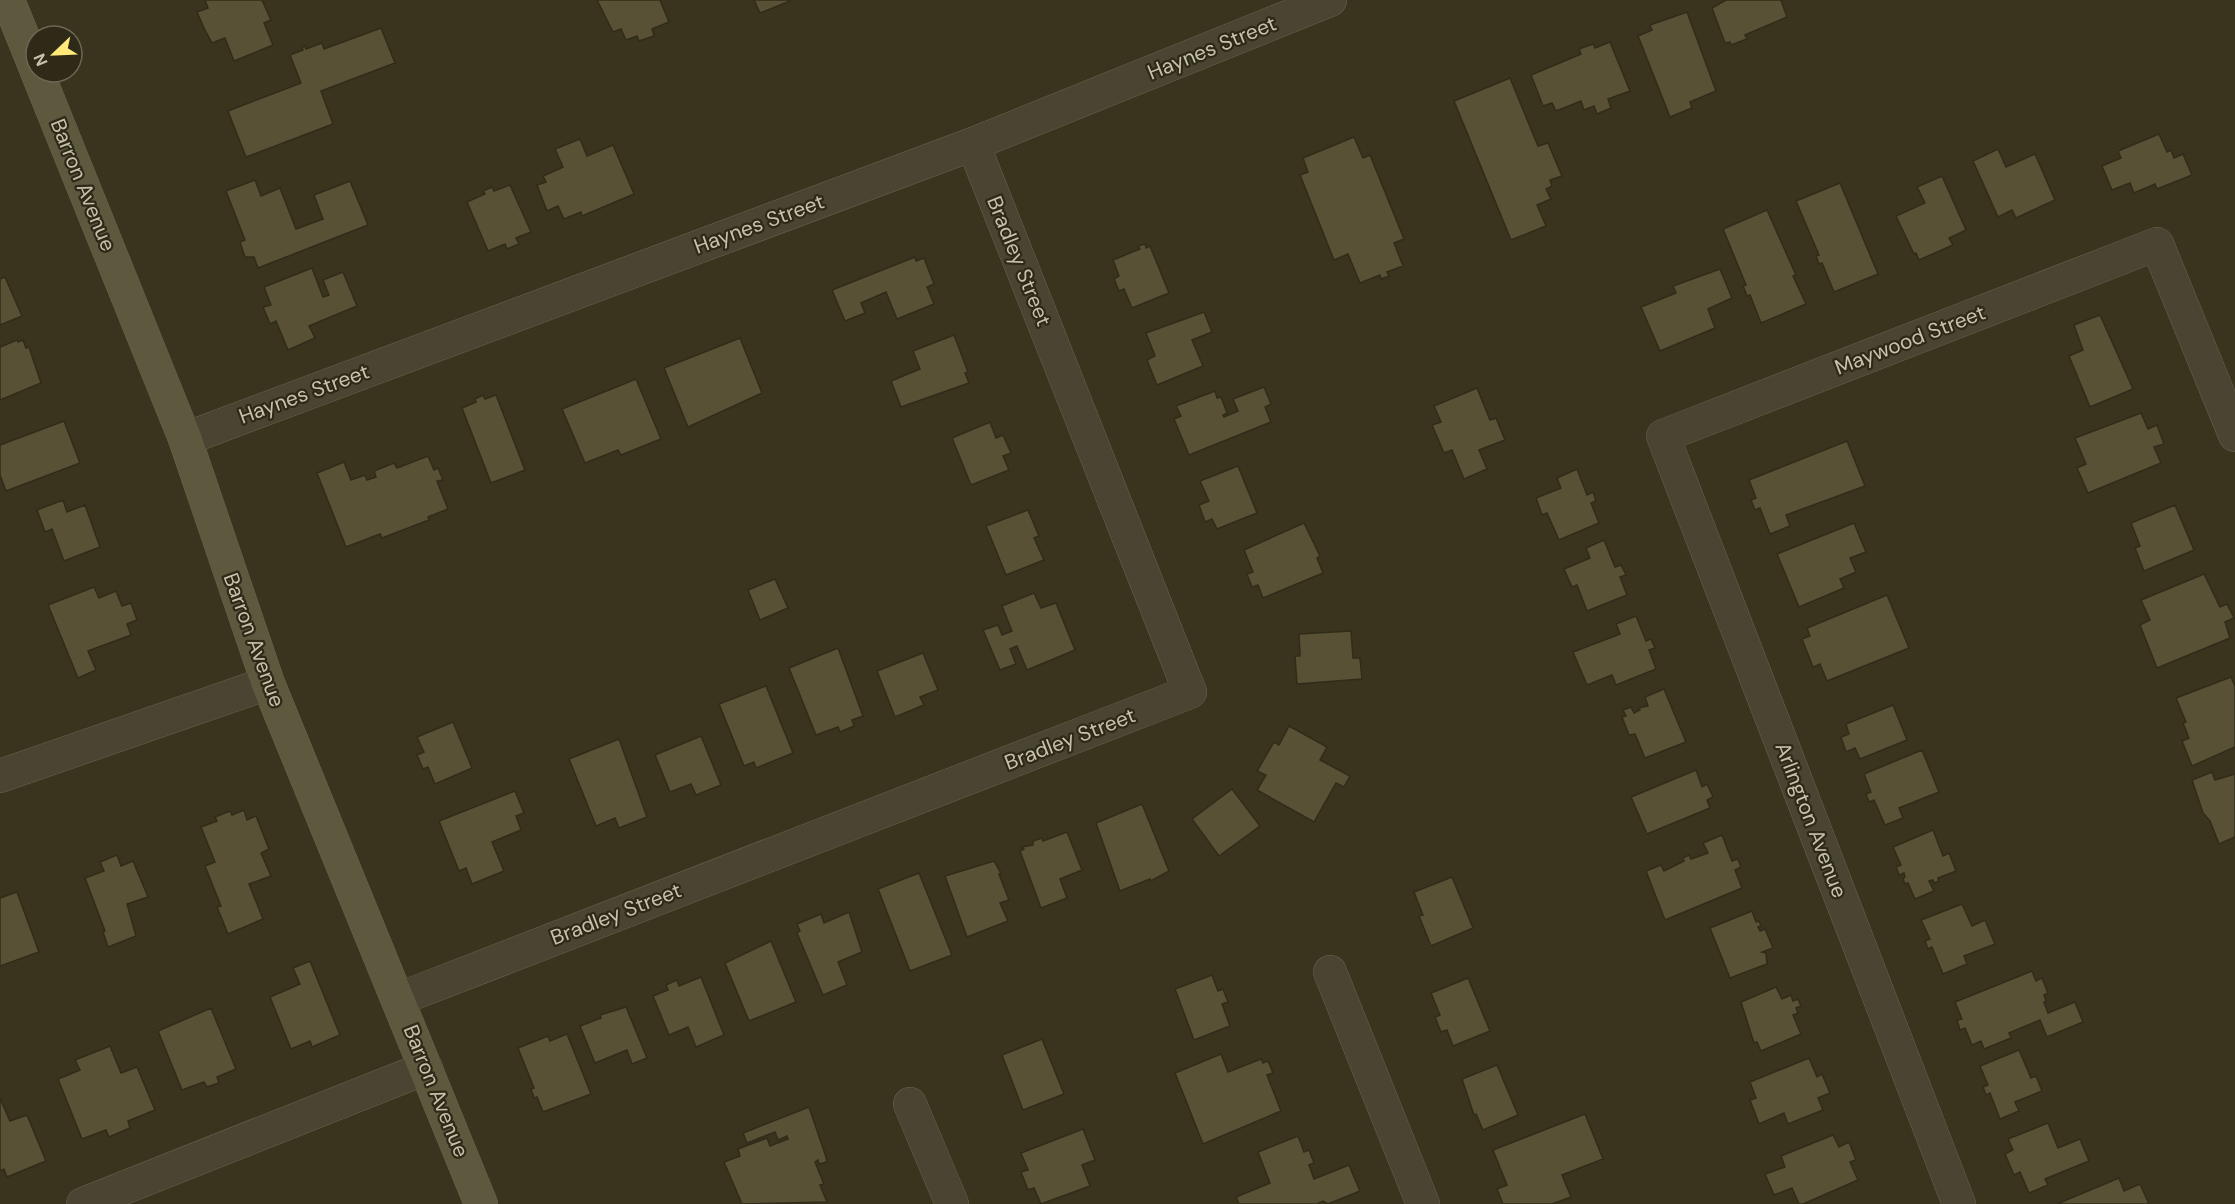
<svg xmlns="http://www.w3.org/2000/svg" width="2235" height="1204" font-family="'DM Sans',sans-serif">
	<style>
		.building { fill: #585136; stroke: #302c19; stroke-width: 1.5 }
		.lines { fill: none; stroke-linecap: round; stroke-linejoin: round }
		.minor-casing { stroke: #68634f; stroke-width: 34 }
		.secondary-casing { stroke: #68634f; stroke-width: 34 }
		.minor { stroke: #4a4532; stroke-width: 33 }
		.secondary { stroke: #5d593f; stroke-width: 33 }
		.labels { text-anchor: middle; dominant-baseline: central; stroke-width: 4.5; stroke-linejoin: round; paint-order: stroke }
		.street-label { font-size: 21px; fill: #c7c2ac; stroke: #2e2a17 }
	</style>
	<rect width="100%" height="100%" fill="#3a341e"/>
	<g class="building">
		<polygon points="205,0 262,0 271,20 264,23 273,45 234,61 225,38 212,43 204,28 197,12 208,8"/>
		<polygon points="597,0 660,0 669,22 652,29 654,36 639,41 637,36 626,40 621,29 613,32"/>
		<polygon points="754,0 790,0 790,1 760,13"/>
		<polygon points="1726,0 1781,0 1787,17 1745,35 1747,39 1731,45 1730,42 1725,43 1712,8"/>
		<polygon points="1687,12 1716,91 1690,102 1692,108 1670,117 1638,36 1652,30 1650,25"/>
		<polygon points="381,28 395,63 321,91 333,124 246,157 228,111 301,83 290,55 303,50 302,48 305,46 306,49 322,43 324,49"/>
		<polygon points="1610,42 1630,91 1608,99 1611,108 1597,114 1594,106 1584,110 1581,101 1556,111 1552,103 1543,106 1531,75 1581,54 1579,49 1593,44 1595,48"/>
		<polygon points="1510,78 1538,146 1548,143 1562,176 1550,180 1552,186 1546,189 1551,199 1537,205 1546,226 1511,240 1454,101"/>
		<polygon points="2159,134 2167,152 2171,150 2174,158 2183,154 2192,175 2157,189 2155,184 2134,193 2130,183 2112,190 2102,166 2121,158 2118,151"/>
		<polygon points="1354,137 1363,158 1370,155 1404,239 1394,243 1403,266 1387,272 1389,276 1381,279 1380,275 1360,283 1348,254 1334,260 1300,175 1308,172 1303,158"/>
		<polygon points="580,139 587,156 613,145 634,194 582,216 581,212 564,219 558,206 547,211 537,185 546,182 543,176 563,167 555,149"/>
		<polygon points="1998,149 2006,167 2035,154 2055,200 2016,218 2012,210 1998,217 1973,161"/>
		<polygon points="1942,176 1966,230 1949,238 1953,245 1919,260 1916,253 1914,254 1896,216 1925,203 1917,187"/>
		<polygon points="255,180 261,196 280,188 296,229 323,219 314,195 350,181 368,225 258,268 254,257 245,257 240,242 245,240 226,191"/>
		<polygon points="1840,183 1878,274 1834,292 1822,263 1819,264 1816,256 1819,255 1796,201"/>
		<polygon points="510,185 531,232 516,238 519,244 507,249 505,244 488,251 467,202 485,194 483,191 492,187 494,191"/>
		<polygon points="1767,210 1796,275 1793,276 1806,304 1761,323 1750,295 1747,296 1743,286 1746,285 1723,229"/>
		<polygon points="1145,244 1146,248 1150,246 1169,293 1132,308 1124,289 1119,291 1114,279 1119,276 1113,260 1140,249 1138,246"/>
		<polygon points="915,257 916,261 924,258 934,284 927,287 934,304 897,319 886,292 861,303 865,313 845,321 832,290"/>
		<polygon points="312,268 323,297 329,295 323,280 343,272 357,306 309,326 315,338 288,350 276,321 270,324 263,307 271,305 264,287"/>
		<polygon points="1720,269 1732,298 1708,309 1715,328 1660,351 1641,307 1676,293 1673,286"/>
		<polygon points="5,277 22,316 0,325 0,279"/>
		<polygon points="1204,312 1212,332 1192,340 1203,366 1157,385 1147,360 1155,356 1146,333"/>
		<polygon points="2100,315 2133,389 2090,407 2069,356 2083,350 2074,325"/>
		<polygon points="954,335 968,372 965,373 969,383 901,407 891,381 920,369 913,351"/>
		<polygon points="740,338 762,393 688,427 664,368"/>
		<polygon points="17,340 18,342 23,340 26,348 29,347 41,383 0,400 0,347"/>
		<polygon points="636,379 661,439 621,455 618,450 585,463 562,409"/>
		<polygon points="1264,387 1271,404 1265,407 1271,422 1189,455 1174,419 1181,416 1176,406 1215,391 1217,398 1221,397 1227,413 1223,415 1224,417 1238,411 1233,399"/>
		<polygon points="1477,388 1490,420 1496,418 1505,440 1479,450 1487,469 1464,479 1452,450 1444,453 1432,425 1441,422 1434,406"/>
		<polygon points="483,395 485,399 496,395 525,470 491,483 462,408 476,402 475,399"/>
		<polygon points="2141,413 2148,429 2157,425 2164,444 2154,447 2161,463 2088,493 2077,468 2086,464 2075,438"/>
		<polygon points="64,421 80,463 6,491 0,475 0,445"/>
		<polygon points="990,422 996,438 1003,435 1011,453 1003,456 1009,470 971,485 952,438"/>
		<polygon points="1847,441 1865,486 1786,515 1790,526 1770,534 1760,508 1755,510 1751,500 1756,498 1749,480"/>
		<polygon points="428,456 434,470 438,468 443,480 437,481 448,509 428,517 429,520 382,538 380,534 346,547 317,473 344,462 351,480 365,475 367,480 376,477 374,471 394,463 397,468"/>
		<polygon points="1238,466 1257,513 1217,529 1212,519 1205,522 1199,505 1209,501 1200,481"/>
		<polygon points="1577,469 1587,495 1593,492 1596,501 1591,503 1599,523 1559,540 1547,513 1542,515 1536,498 1561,488 1557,478"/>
		<polygon points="63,500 67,512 85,505 100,547 64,561 52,529 45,532 37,510"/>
		<polygon points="2175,505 2194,550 2144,571 2135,548 2140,546 2131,523"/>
		<polygon points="1028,510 1039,536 1034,538 1044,560 1006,575 986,526"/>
		<polygon points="1304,523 1320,556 1317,558 1323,573 1263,598 1258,585 1252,587 1247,574 1253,572 1244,550"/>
		<polygon points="1854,523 1866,552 1850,558 1856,572 1840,579 1844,588 1799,607 1777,554"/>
		<polygon points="1604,540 1615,567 1621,565 1626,575 1620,577 1627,595 1587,611 1577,585 1572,587 1564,569 1590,558 1586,548"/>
		<polygon points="2204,574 2220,607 2227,604 2234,618 2225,622 2230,638 2157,668 2140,625 2150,620 2141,600"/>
		<polygon points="775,579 788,608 760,620 748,590"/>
		<polygon points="94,587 99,598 116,591 122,606 131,603 137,620 127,624 131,635 88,651 96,670 78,678 48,605"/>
		<polygon points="1034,593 1041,608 1056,603 1075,650 1027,670 1017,646 1010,649 1016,664 1000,670 983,630 998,625 1002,635 1012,631 1002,606"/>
		<polygon points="1887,595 1909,648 1827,681 1820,664 1813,667 1802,639 1810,636 1807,628"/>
		<polygon points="1636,616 1646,641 1651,639 1655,648 1649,650 1656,669 1616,685 1612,675 1587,685 1573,652 1620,634 1616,624"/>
		<polygon points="1351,631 1353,658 1360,658 1362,679 1297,684 1295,656 1300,656 1299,634"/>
		<polygon points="838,648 863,716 852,720 854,726 840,732 838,727 816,735 789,668"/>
		<polygon points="923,653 938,690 920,697 924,705 895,717 877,671"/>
		<polygon points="2231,677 2235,686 2235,747 2192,766 2182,741 2189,738 2183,723 2186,722 2176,698"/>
		<polygon points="766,686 793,753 756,768 754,762 744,766 719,704"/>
		<polygon points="1664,689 1686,742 1645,758 1635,734 1629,735 1622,717 1626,716 1623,710 1631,707 1634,713 1640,710 1639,708 1648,706 1645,697"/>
		<polygon points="1893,705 1907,740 1860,759 1855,748 1846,752 1841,737 1849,734 1846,724"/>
		<polygon points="453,722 472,768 435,784 428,767 423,769 417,755 424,752 417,737"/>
		<polygon points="1289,726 1327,747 1320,760 1350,776 1344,787 1336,783 1314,822 1257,790 1266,775 1257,771 1274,742 1279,745"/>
		<polygon points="701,736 721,785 696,795 691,784 670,792 655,755"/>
		<polygon points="619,739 647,817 619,828 615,818 596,826 569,759"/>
		<polygon points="1922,750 1939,792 1899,808 1903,818 1885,825 1874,800 1869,802 1866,794 1871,792 1864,774"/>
		<polygon points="1696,770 1702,787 1707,784 1713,797 1707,800 1710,808 1647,834 1631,797"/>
		<polygon points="2212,772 2215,780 2235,774 2235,837 2219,844 2210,821 2203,813 2192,780"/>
		<polygon points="1232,789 1260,826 1219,856 1192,819"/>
		<polygon points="515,791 524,813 516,816 521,830 492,842 504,871 472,884 466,868 459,871 439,821"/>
		<polygon points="1142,804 1169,871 1151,881 1150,879 1120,891 1096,823"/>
		<polygon points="244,810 247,820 256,816 269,849 261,853 271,876 249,884 263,919 228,934 217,907 221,906 205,866 215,862 201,827 217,821 215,817 230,811 232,815"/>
		<polygon points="1933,830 1943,856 1949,853 1956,871 1938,878 1939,881 1934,883 1933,880 1929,881 1934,891 1915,899 1908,883 1905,884 1903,879 1905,877 1904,873 1899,875 1896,867 1901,865 1893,847"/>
		<polygon points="1067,832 1082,870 1060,879 1067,898 1041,908 1020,851 1024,849 1022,847 1033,845 1033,841 1042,838 1043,841"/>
		<polygon points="1722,835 1732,861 1738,859 1741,867 1735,870 1742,888 1665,920 1646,871 1661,865 1664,871 1684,861 1683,858 1689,855 1691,859 1708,853 1703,843"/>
		<polygon points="117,855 121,866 133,861 148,897 127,904 136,936 108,947 103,932 105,931 85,878 104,871 100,862"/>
		<polygon points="994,861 1001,873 999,874 1009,900 1000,903 1008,921 967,937 945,876"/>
		<polygon points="919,873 952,955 910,971 878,889"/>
		<polygon points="1452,877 1473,928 1431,946 1419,916 1423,915 1414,892"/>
		<polygon points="17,892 39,952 0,966 0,898"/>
		<polygon points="1962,904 1972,926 1985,920 1995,944 1964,956 1967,964 1943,974 1932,947 1928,949 1925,941 1930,939 1921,920"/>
		<polygon points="1752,911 1756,922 1759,921 1761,926 1758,927 1760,931 1765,929 1773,948 1762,952 1766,953 1767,964 1730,978 1710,928"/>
		<polygon points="849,912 862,952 838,962 847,985 823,995 797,933 800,931 797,924 821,914 824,923"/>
		<polygon points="771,941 796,1002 749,1021 725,963"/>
		<polygon points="310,961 340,1035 312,1047 310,1041 291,1049 270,997 300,984 293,968"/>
		<polygon points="2032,971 2036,981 2042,978 2048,993 2044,995 2046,1001 2044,1002 2048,1013 2075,1002 2083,1022 2047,1037 2040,1020 2009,1033 2011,1038 1984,1049 1981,1041 1972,1045 1965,1028 1960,1030 1957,1020 1962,1019 1955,1002"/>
		<polygon points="1212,975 1218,991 1223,989 1228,1002 1222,1004 1230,1026 1194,1040 1175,989"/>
		<polygon points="701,977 724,1035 696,1047 688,1027 669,1035 653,996 668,990 666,985 677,980 679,986"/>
		<polygon points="1468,978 1490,1031 1453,1046 1447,1030 1441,1032 1435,1017 1440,1015 1431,993"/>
		<polygon points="1776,987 1782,999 1791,995 1793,1001 1798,999 1801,1006 1796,1008 1798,1013 1793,1015 1801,1034 1761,1051 1757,1042 1754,1043 1741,1002"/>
		<polygon points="626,1007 647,1058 632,1064 627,1050 595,1063 580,1026 601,1018 600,1015"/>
		<polygon points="211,1008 236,1069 217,1077 219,1083 207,1087 204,1082 182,1090 158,1031"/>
		<polygon points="567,1034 591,1094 543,1112 537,1097 534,1098 531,1089 534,1088 518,1048 548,1036 550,1041"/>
		<polygon points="1042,1039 1064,1094 1023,1110 1002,1055"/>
		<polygon points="110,1046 121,1073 137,1067 155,1110 128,1121 130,1128 109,1137 106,1130 82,1139 58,1079 80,1070 75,1060"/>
		<polygon points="2019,1050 2031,1078 2036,1076 2042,1091 2015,1102 2019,1111 2000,1119 1990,1093 1986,1095 1983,1087 1988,1085 1980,1066"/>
		<polygon points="1221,1054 1228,1072 1261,1059 1263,1063 1268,1061 1273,1073 1267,1075 1281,1111 1203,1144 1175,1073"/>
		<polygon points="1809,1058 1817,1077 1822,1074 1830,1093 1818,1098 1823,1110 1788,1124 1784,1113 1759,1124 1750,1100 1756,1098 1750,1082"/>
		<polygon points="1497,1065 1518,1115 1483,1130 1476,1114 1474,1115 1462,1079"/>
		<polygon points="0,1098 10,1121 27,1115 46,1161 7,1177 4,1169 0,1171"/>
		<polygon points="809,1107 826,1157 827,1162 819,1164 818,1160 815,1162 824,1184 820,1185 827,1202 742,1204 724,1162 740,1156 738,1149 767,1138 770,1146 788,1139 787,1136 778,1140 775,1132 747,1143 743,1133"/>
		<polygon points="1585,1114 1603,1159 1562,1175 1571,1197 1552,1204 1503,1204 1497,1189 1507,1185 1493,1150"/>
		<polygon points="2048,1123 2058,1148 2080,1139 2089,1161 2045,1179 2048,1185 2029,1193 2020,1172 2014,1175 2005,1154 2013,1150 2008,1139"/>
		<polygon points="1083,1129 1095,1160 1082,1165 1090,1186 1041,1204 1034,1188 1028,1190 1021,1172 1028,1170 1021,1153"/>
		<polygon points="1833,1135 1839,1147 1849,1142 1856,1160 1850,1162 1858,1180 1803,1204 1799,1204 1792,1188 1774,1195 1765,1174 1785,1167 1781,1156"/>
		<polygon points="1298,1136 1304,1152 1309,1150 1314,1163 1309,1165 1314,1179 1349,1165 1360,1191 1328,1204 1323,1201 1317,1204 1239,1204 1236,1197 1270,1183 1258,1152"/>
		<polygon points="2119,1178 2124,1191 2140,1184 2149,1204 2057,1204"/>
	</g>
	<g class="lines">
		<g class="minor-casing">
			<g id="minor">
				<polyline points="185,439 973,144 1330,0"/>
				<polyline points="0,776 268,683"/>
				<polyline points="1330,972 1423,1204"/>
				<polyline points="399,999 1190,692 973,144"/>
				<polyline points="910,1104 952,1204"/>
				<polyline points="83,1204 426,1068"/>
				<polyline points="1959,1204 1663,436 2157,244 2235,435"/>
			</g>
		</g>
		<g class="secondary-casing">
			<g id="secondary">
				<polyline points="8,0 36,69"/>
				<polyline points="37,72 185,439 268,683 481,1204"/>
			</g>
		</g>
		<use href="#minor" class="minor"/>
		<use href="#secondary" class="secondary"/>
	</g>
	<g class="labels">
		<g class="street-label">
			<text transform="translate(1212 48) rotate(-22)">Haynes Street</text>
			<text transform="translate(83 185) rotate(68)">Barron Avenue</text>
			<text transform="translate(759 224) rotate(-20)">Haynes Street</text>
			<text transform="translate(1019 261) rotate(68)">Bradley Street</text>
			<text transform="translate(1910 340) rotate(-21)">Maywood Street</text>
			<text transform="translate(304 394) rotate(-20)">Haynes Street</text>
			<text transform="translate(254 640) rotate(70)">Barron Avenue</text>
			<text transform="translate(1070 739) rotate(-21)">Bradley Street</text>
			<text transform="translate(1811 820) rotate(69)">Arlington Avenue</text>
			<text transform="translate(616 914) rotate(-21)">Bradley Street</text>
			<text transform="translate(436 1091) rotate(68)">Barron Avenue</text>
		</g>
	</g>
	<g transform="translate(54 54) rotate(247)"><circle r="28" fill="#2e2a17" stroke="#6b6753" stroke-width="1.5"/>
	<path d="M0-4.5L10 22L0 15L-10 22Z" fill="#ffe979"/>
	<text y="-9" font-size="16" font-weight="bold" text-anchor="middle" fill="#c7c2ac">N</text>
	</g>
</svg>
